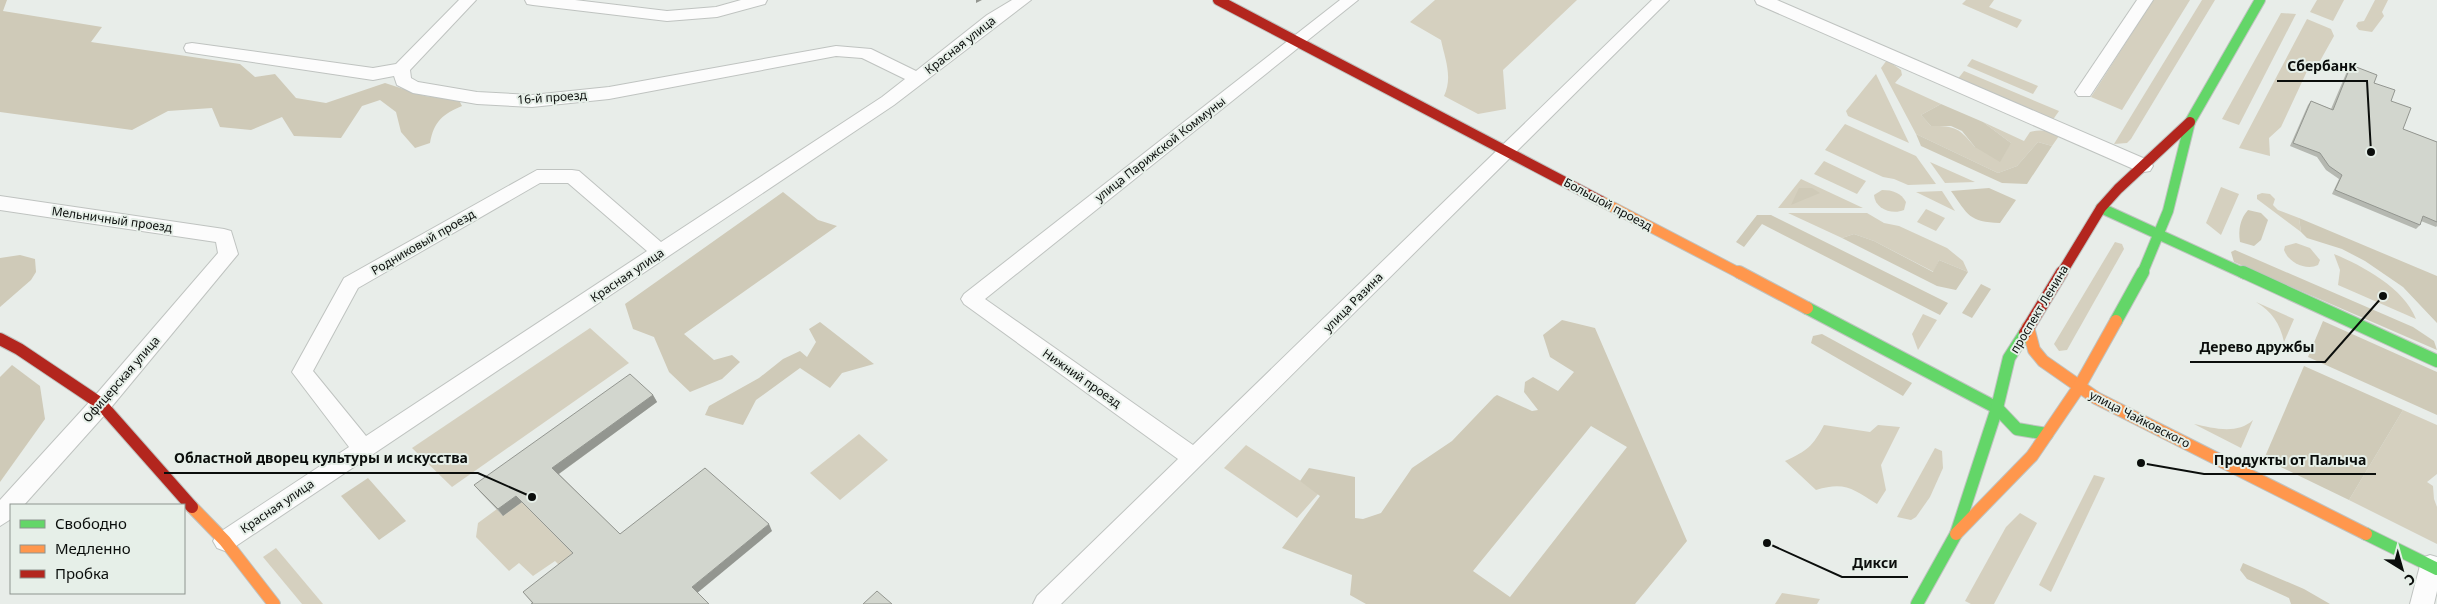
<svg xmlns="http://www.w3.org/2000/svg" width="2437" height="604" font-family="'Noto Sans',sans-serif">
	<style>
		.green { fill: #d5d0bf }
		.forest { fill: #cfcab8; fill-rule: evenodd }
		.lines { fill: none; stroke-linecap: round; stroke-linejoin: round }
		.street-casing { stroke: #bfc3c0; stroke-width: 2 }
		.fast-far1-casing { stroke: #bfc3c0; stroke-width: 12 }
		.fast-casing { stroke: #bfc3c0; stroke-width: 14 }
		.slow-far1-casing { stroke: #bfc3c0; stroke-width: 12 }
		.slow-casing { stroke: #bfc3c0; stroke-width: 14 }
		.jam-far1-casing { stroke: #bfc3c0; stroke-width: 12 }
		.jam-casing { stroke: #bfc3c0; stroke-width: 14 }
		.street { fill: #fcfcfc; fill-rule: evenodd }
		.fast-far1 { stroke: #63d668; stroke-width: 10 }
		.fast { stroke: #63d668; stroke-width: 12 }
		.slow-far1 { stroke: #ff974d; stroke-width: 10 }
		.slow { stroke: #ff974d; stroke-width: 12 }
		.jam-far1 { stroke: #b3261e; stroke-width: 10 }
		.jam { stroke: #b3261e; stroke-width: 12 }
		.wall { fill: #b5b8b1 }
		.shaded-wall { fill: #939690 }
		.building { fill: #d2d6ce; stroke: #939690 }
		.labels { text-anchor: middle; dominant-baseline: central; stroke-width: 4; stroke-linejoin: round; paint-order: stroke }
		.street-label { font-size: 12px; fill: #0b0e0c; stroke: #e6efe8 }
		.leader { fill: none; stroke: #0b0e0c; stroke-width: 2 }
		.callout-dot { fill: #0b0e0c; stroke: #e6efe8; stroke-width: 2 }
		.callout-label { font-size: 14px; text-anchor: middle; font-weight: bold; fill: #0b0e0c; stroke: #e6efe8; stroke-width: 4; stroke-linejoin: round; paint-order: stroke }
	</style>
	<rect width="100%" height="100%" fill="#e8ede9"/>
	<g class="green">
		<path d="M1435,0H1577L1503,70L1506,109L1478,114L1444,96C1453,77 1445,59 1441,40L1410,22Z"/>
		<polygon points="1966,0 1994,0 1989,7 2022,20 2017,28 1962,4"/>
		<polygon points="2153,0 2190,0 2122,110 2091,97"/>
		<polygon points="2202,0 2215,0 2131,139 2127,143 2114,144"/>
		<polygon points="2317,0 2344,0 2333,21 2310,12"/>
		<polygon points="2375,0 2388,0 2382,12 2384,16 2372,32 2359,30 2356,26 2358,22 2364,21"/>
		<polygon points="2281,13 2296,14 2239,125 2222,119"/>
		<polygon points="2307,19 2331,29 2334,36 2320,61 2308,69 2281,127 2269,138 2270,156 2239,148"/>
		<polygon points="1972,59 2038,86 2033,94 1967,66"/>
		<path d="M1887,60L1901,70L1902,75L1895,83L1941,104L1921,115L1931,126C1956,126 1959,128 1975,147L2011,143L1983,122L2024,141L2030,132C2041,129 2049,131 2059,136L2052,146L2038,142L2017,166L1998,173L1916,134L1881,68Z"/>
		<polygon points="1964,71 2059,111 2052,121 1957,80"/>
		<polygon points="1876,74 1909,143 1848,116 1846,111"/>
		<polygon points="1845,124 1916,156 1936,184 1908,185 1894,179 1883,177 1825,150"/>
		<polygon points="1824,161 1866,181 1857,194 1814,174"/>
		<polygon points="1930,162 1975,182 1945,183"/>
		<polygon points="1801,179 1863,208 1778,208"/>
		<polygon points="2221,187 2239,194 2221,235 2206,223"/>
		<path d="M1882,190C1893,190 1901,193 1906,202L1904,210C1892,215 1875,209 1874,195Z"/>
		<polygon points="1942,191 1955,211 1916,192"/>
		<polygon points="2262,193 2270,194 2275,199 2273,205 2278,210 2299,218 2301,232 2257,199 2257,195"/>
		<polygon points="1926,209 1945,218 1936,231 1917,222"/>
		<polygon points="1788,213 1867,213 1884,223 1899,226 1947,248 1963,261 1968,272 1939,260 1934,272 1874,241 1854,234 1842,238"/>
		<polygon points="2115,242 2122,244 2124,249 2067,350 2059,351 2054,344"/>
		<path d="M2296,243L2310,248L2320,260L2318,265C2306,271 2288,262 2284,250L2285,246Z"/>
		<path d="M2334,254C2363,266 2404,288 2416,319L2338,285L2340,270Z"/>
		<path d="M2256,302L2294,319L2284,342C2280,323 2272,312 2256,302Z"/>
		<polygon points="1923,314 1937,320 1918,350 1912,334"/>
		<polygon points="590,328 629,363 452,487 412,448"/>
		<polygon points="2403,410 2437,425 2437,474 2427,482 2433,486 2434,499 2437,507 2437,544 2349,500"/>
		<path d="M2253,420L2241,448L2194,424C2213,428 2237,435 2253,420Z"/>
		<path d="M1824,425L1870,432L1878,425L1900,427L1881,465L1886,490L1877,504C1853,489 1845,481 1816,490L1785,461C1807,451 1813,446 1824,425Z"/>
		<polygon points="859,434 888,460 840,500 810,473"/>
		<polygon points="1246,445 1319,493 1297,518 1224,468"/>
		<polygon points="1935,448 1942,451 1943,468 1930,497 1916,517 1911,520 1897,517"/>
		<polygon points="2094,475 2105,478 2051,592 2039,585"/>
		<polygon points="522,502 588,569 574,580 555,561 533,576 519,563 509,571 476,537 478,523 497,509 503,516"/>
		<polygon points="2020,513 2037,523 1994,604 1971,604 1965,601 2006,527"/>
		<polygon points="276,548 323,604 302,604 263,557"/>
		<polygon points="1782,593 1820,599 1817,604 1775,604"/>
	</g>
	<g class="forest">
		<path d="M0,0H7L3,11L102,27L91,42L240,64L255,77L275,74L296,98L326,103L385,83L425,96L459,100L462,106C443,114 434,121 430,143L415,148L401,132L396,112L380,100L362,106L341,138L294,136L282,117L251,130L220,127L212,108L168,111L132,130L0,112Z"/>
		<polygon points="1941,104 1983,122 2011,143 2000,162 1975,147 1962,131 1951,126 1931,126 1921,115"/>
		<polygon points="1916,134 1998,173 2017,166 2038,142 2052,146 2027,184 2002,183 1921,146"/>
		<polygon points="1799,188 1812,188 1820,193 1791,205"/>
		<path d="M1989,188L2016,200L2000,223C1969,222 1968,215 1951,191Z"/>
		<polygon points="783,192 818,220 837,226 684,334 714,360 732,355 740,362 722,379 690,392 669,372 654,337 633,329 625,304"/>
		<path d="M2248,210L2261,213L2268,220L2261,240L2254,246L2240,242C2238,230 2240,219 2248,210Z"/>
		<polygon points="1757,215 1771,215 1948,303 1940,315 1762,224 1744,247 1736,242"/>
		<polygon points="2299,218 2437,276 2437,323 2403,287 2365,261 2342,249 2307,238 2301,232"/>
		<polygon points="1854,234 1874,241 1933,272 1939,260 1968,272 1956,290 1937,286 1842,238"/>
		<polygon points="2235,250 2413,327 2434,341 2437,350 2234,262 2231,252"/>
		<polygon points="20,255 35,259 36,272 31,280 0,307 0,258"/>
		<polygon points="1981,284 1991,289 1972,318 1962,313"/>
		<path d="M1562,320L1595,328L1687,541L1635,604H1366L1350,595L1352,575L1282,548L1320,496L1300,481L1309,468L1355,477V518L1363,519L1381,513L1412,468L1452,441L1494,397L1497,395L1532,411L1538,410L1524,392L1525,382L1533,377L1558,391L1574,372L1550,357L1543,335ZM1591,426L1627,447L1510,597L1473,571Z"/>
		<polygon points="2323,321 2437,372 2437,415 2308,357"/>
		<polygon points="820,322 874,364 842,373 830,388 800,368 756,400 743,425 705,415 709,406 759,378 783,359 800,351 807,357 816,342 809,329"/>
		<polygon points="1822,334 1912,383 1903,396 1811,343 1813,336"/>
		<polygon points="12,365 40,386 45,419 0,482 0,377"/>
		<polygon points="2304,366 2403,410 2349,500 2264,459"/>
		<polygon points="368,478 406,521 379,540 341,496"/>
		<polygon points="2243,563 2304,589 2330,604 2291,604 2289,598 2247,579 2240,570"/>
	</g>
	<g class="lines">
		<g class="street-casing">
			<g id="street">
				<path d="M459,0H476L410,70L411,78L418,82L477,92L532,95L609,87L836,46L871,49L916,71L987,15L1012,0H1031L894,105L233,548L225,551L217,548L213,541L217,534L349,447L292,372L344,278L537,170H572L579,171L661,242L882,97L905,79L862,58L836,56L609,99L532,107L477,104L413,93L397,85L394,76L373,80L192,53L186,52L184,48L186,44L192,43L373,68L396,64ZM540,183H568L647,251L366,436L313,371L358,288Z"/>
				<polygon points="525,0 575,0 667,11 716,7 741,0 767,0 765,4 717,17 667,21 533,5 527,4"/>
				<polygon points="1340,0 1358,0 985,299 1193,445 1652,0 1669,0 1061,604 1033,604 1037,596 1178,459 964,304 961,299 964,294"/>
				<polygon points="1755,0 1777,0 2150,161 2153,166 2150,171 2144,172 2138,171 1757,4"/>
				<polygon points="2137,0 2153,0 2090,96 2078,96 2075,92"/>
				<polygon points="0,196 224,229 231,231 238,254 109,410 24,505 11,505 11,519 0,526 0,500 93,398 218,253 216,242 0,210"/>
				<polygon points="2430,555 2437,557 2437,591 2434,604 2410,604 2422,558"/>
			</g>
		</g>
		<g class="fast-far1-casing">
			<g id="fast-far1">
				<polyline points="2101,208 2245,274"/>
				<polyline points="2142,274 2168,211 2190,122 2260,0"/>
			</g>
		</g>
		<g class="fast-casing">
			<g id="fast">
				<polyline points="2243,272 2437,361"/>
				<polyline points="1807,308 1997,408 2017,429 2047,434"/>
				<polyline points="2116,321 2143,272"/>
				<polyline points="2366,534 2437,569"/>
				<polyline points="1917,604 1956,534 1997,408 2009,358 2025,333"/>
			</g>
		</g>
		<g class="slow-far1-casing">
			<polyline id="slow-far1" points="1601,201 1741,274"/>
		</g>
		<g class="slow-casing">
			<g id="slow">
				<polyline points="1739,272 1807,308"/>
				<polyline points="2028,327 2034,350 2043,361 2096,398 2366,534"/>
				<polyline points="192,507 225,541 274,604"/>
				<polyline points="1956,534 2032,456 2079,387 2116,321"/>
			</g>
		</g>
		<g class="jam-far1-casing">
			<g id="jam-far1">
				<polyline points="1218,0 1601,201"/>
				<polyline points="2061,274 2101,208 2118,189 2190,122"/>
			</g>
		</g>
		<g class="jam-casing">
			<g id="jam">
				<polyline points="2025,333 2062,272"/>
				<polyline points="0,339 19,349 101,404 192,507"/>
			</g>
		</g>
		<use href="#street" class="street"/>
		<use href="#fast-far1" class="fast-far1"/>
		<use href="#fast" class="fast"/>
		<use href="#slow-far1" class="slow-far1"/>
		<use href="#slow" class="slow"/>
		<use href="#jam-far1" class="jam-far1"/>
		<use href="#jam" class="jam"/>
	</g>
	<g class="wall">
		<polygon points="2351,65 2374,83 2391,101 2403,129 2437,142 2437,226 2436,227 2421,221 2420,225 2416,229 2332,194 2339,179 2326,170 2317,157 2290,146 2308,105 2311,101 2331,109 2348,69"/>
		<polygon points="653,395 657,402 559,474 620,534 772,531 532,603 523,592 573,554 522,502 503,516 480,492 474,485"/>
	</g>
	<g class="shaded-wall">
		<polygon points="976,0 982,0 976,3"/>
		<polygon points="653,395 657,402 557,475 552,468"/>
		<polygon points="516,496 522,502 503,516 498,509"/>
		<polygon points="769,524 772,531 696,594 692,587"/>
	</g>
	<g class="building">
		<polygon points="2351,65 2377,75 2374,83 2395,90 2391,101 2411,108 2403,129 2437,142 2437,222 2423,216 2420,225 2335,190 2342,175 2329,166 2320,153 2293,143 2311,101 2333,110"/>
		<polygon points="630,374 653,395 552,468 620,534 705,468 769,524 692,587 709,604 531,604 533,603 523,592 573,553 516,496 498,509 474,485"/>
		<polygon points="877,591 892,604 863,604"/>
	</g>
	<g class="labels">
		<g class="street-label">
			<text transform="translate(960 45) rotate(-38)">Красная улица</text>
			<text transform="translate(552 97) rotate(-4)">16-й проезд</text>
			<text transform="translate(1160 149) rotate(-38)">улица Парижской Коммуны</text>
			<text transform="translate(1608 204) rotate(28)">Большой проезд</text>
			<text transform="translate(112 219) rotate(8)">Мельничный проезд</text>
			<text transform="translate(423 242) rotate(-30)">Родниковый проезд</text>
			<text transform="translate(627 275) rotate(-34)">Красная улица</text>
			<text transform="translate(1353 302) rotate(-45)">улица Разина</text>
			<text transform="translate(2039 309) rotate(-59)">проспект Ленина</text>
			<text transform="translate(1082 378) rotate(35)">Нижний проезд</text>
			<text transform="translate(121 379) rotate(-49)">Офицерская улица</text>
			<text transform="translate(2140 419) rotate(27)">улица Чайковского</text>
			<text transform="translate(277 506) rotate(-34)">Красная улица</text>
		</g>
	</g>
	<path class="leader" d="M2371 152L2367 81H2277M2383 296L2325 362H2190M532 497L478 473H164M2141 463L2204 474H2376M1767 543L1842 577H1908"/>
	<g class="callout-dot">
		<circle cx="2371" cy="152" r="5"/>
		<circle cx="2383" cy="296" r="5"/>
		<circle cx="532" cy="497" r="5"/>
		<circle cx="2141" cy="463" r="5"/>
		<circle cx="1767" cy="543" r="5"/>
	</g>
	<g class="callout-label">
		<text x="2322" y="71">Сбербанк</text>
		<text x="2257" y="352">Дерево дружбы</text>
		<text x="321" y="463">Областной дворец культуры и искусства</text>
		<text x="2290" y="465">Продукты от Палыча</text>
		<text x="1875" y="568">Дикси</text>
	</g>
	<rect x="10" y="504" width="175" height="90" fill="#e6efe8" stroke="#8e9590"/>
	<rect x="20" y="520" width="25" height="8" fill="#63d668" stroke="#8e9590"/>
	<text x="55" y="529" font-size="15" fill="#0b0e0c">Свободно</text>
	<rect x="20" y="545" width="25" height="8" fill="#ff974d" stroke="#8e9590"/>
	<text x="55" y="554" font-size="15" fill="#0b0e0c">Медленно</text>
	<rect x="20" y="570" width="25" height="8" fill="#b3261e" stroke="#8e9590"/>
	<text x="55" y="579" font-size="15" fill="#0b0e0c">Пробка</text>
	<g transform="translate(2402 569) rotate(143)" stroke="#e6efe8" stroke-width="4" paint-order="stroke">
	<path d="M0-4L9 19L0 12L-9 19Z" fill="#0b0e0c"/>
	<text y="-8" font-size="14" font-weight="bold" text-anchor="middle" fill="#0b0e0c">С</text>
	</g>
</svg>
